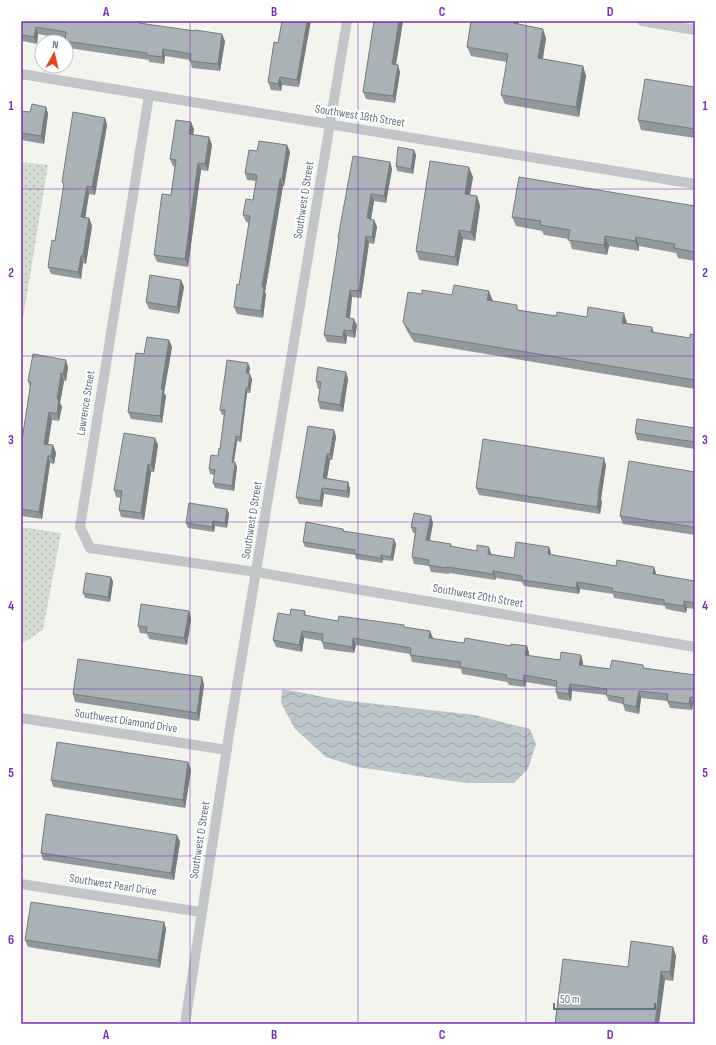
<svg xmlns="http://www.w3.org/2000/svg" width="716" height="1045" font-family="'Sofia Sans Condensed',sans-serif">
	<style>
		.park { fill: url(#park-dots) }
		.water { fill: url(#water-waves) }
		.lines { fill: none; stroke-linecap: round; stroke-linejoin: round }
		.street { stroke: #c3c6c9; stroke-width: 10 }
		.wall { fill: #91999d }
		.shaded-wall { fill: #767d7f }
		.building { fill: #a9b2b6; stroke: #767d7f }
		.grid { fill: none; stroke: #7b2cbf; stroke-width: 1; stroke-opacity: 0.55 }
		.labels { text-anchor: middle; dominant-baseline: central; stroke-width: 4; stroke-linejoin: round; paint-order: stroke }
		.street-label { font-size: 12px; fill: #627481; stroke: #fff }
		.neatline { fill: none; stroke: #7b2cbf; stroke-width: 1.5 }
		.grid-label { font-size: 13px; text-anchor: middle; font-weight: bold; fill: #7b2cbf }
	</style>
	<defs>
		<pattern id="park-dots" width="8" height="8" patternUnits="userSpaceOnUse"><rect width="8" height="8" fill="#d4dbd0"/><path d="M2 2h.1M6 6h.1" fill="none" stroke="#afb6ae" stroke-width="1.8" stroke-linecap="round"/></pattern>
		<pattern id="water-waves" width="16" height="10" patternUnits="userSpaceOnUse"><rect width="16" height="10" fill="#bac6ca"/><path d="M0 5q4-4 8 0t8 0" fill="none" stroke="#9ba5a9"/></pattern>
	</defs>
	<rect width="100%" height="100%" fill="#f4f4ef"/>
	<g class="park">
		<polygon points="21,162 48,165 21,331"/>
		<polygon points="21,527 61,533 43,630 21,644"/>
	</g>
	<polygon class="water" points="282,689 340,700 475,715 530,729 536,744 528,769 514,783 466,783 357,767 326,757 295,729 281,703"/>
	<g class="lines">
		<g class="street">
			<polyline points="642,21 695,30"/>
			<polyline points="21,74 695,184"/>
			<polyline points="149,95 80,527 90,548 256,572 695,647"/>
			<polyline points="21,718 227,750"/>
			<polyline points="21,884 201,912"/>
			<polyline points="185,1024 230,728 347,21"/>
		</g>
	</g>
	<g class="wall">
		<polygon points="140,21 141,23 225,41 220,71 192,68 190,60 165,56 164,64 149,62 149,60 68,48 66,42 65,41 65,39 38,34 37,44 22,41 21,38 21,27"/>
		<polygon points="282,21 299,87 282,85 281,91 271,90 268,82 278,43"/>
		<polygon points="374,21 403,21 396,64 400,72 395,103 366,99 363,92"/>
		<polygon points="471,21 519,21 518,24 546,38 543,59 583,66 586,76 579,117 505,104 501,95 507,62 471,56 467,47"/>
		<polygon points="695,87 695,138 641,130 638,120"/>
		<polygon points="46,107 48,114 44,144 21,140 21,111 30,112"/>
		<polygon points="105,118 107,125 95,195 89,194 85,218 89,218 92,226 86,264 83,263 81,279 51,274 48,267 55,241 64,187 62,182"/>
		<polygon points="194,129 193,135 209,137 212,145 208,171 201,170 188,267 157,262 154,255 171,195 175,167 173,166 170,159"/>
		<polygon points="287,145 290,152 284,186 283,186 265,292 266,294 263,318 237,314 234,307 239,285 249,223 246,222 243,215 253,200 256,181 247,180 245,173 257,151"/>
		<polygon points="414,150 416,155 413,174 397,171 396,166"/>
		<polygon points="390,162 392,169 386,203 374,201 371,219 374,220 377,227 374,244 369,243 361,298 352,297 350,318 357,325 355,338 347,336 346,344 327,342 324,335 339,240 338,238"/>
		<polygon points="473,177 470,195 477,196 480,206 475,241 463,239 458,266 419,260 416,251"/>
		<polygon points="695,206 695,261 678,258 676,253 639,246 639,251 609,246 607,255 572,249 569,239 544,235 542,231 516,226 512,217"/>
		<polygon points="181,280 184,287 179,314 149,309 146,302"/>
		<polygon points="422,294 452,295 493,301 519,310 543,314 556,316 587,317 627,323 652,327 654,332 690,338 695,335 695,389 414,342 407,331 403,322"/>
		<polygon points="169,340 172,347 164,393 166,396 162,423 131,419 128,412 144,354"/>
		<polygon points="68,367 66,381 64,381 60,403 62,407 59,421 52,420 48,444 53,445 56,453 54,464 50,463 42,519 21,516 21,440 22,440 30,387 28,381"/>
		<polygon points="250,368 249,374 252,379 250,393 247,393 241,442 237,441 234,462 235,462 237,467 234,491 215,488 213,483 215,475 210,474 209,469 218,456 220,449 224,415 222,415 220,410"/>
		<polygon points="346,372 348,379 343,412 320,409 318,401 320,389 318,389 316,381"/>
		<polygon points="695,428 695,449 637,440 635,433"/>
		<polygon points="334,430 336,437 332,460 330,460 327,478 348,482 350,489 349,498 324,494 322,507 299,504 296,497"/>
		<polygon points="155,438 158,445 154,472 151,472 144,520 121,517 119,510 121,498 116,497 114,490"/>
		<polygon points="606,465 601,499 602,502 600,514 479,495 476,488"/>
		<polygon points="695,472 695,535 623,524 620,516"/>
		<polygon points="227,509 229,514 227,528 215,526 214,532 188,528 186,523"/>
		<polygon points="433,523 430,541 451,544 452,547 491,553 491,554 514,558 549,547 551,553 551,555 616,566 654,567 656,573 656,574 695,581 695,609 687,608 686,613 666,609 665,606 614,598 613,594 580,589 579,594 524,586 522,582 496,578 495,580 449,573 449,574 431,572 429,566 414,564 412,557 415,533 413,533 411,527"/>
		<polygon points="343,529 344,531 396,544 393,561 383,560 382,563 356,559 355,555 305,547 303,542"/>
		<polygon points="111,577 113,582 110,602 85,598 83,593"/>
		<polygon points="189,611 191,619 187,645 149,639 147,634 140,633 138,626"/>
		<polygon points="305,611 306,616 338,621 405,627 430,631 433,639 464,643 527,646 529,653 529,656 560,660 583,662 583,666 610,669 643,665 644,668 695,675 695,704 693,704 692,710 670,708 667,701 641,698 639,714 625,711 623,704 609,701 606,695 572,691 571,701 558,699 556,692 556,687 526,682 525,687 509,685 507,682 462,674 461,669 412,662 410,654 356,645 354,653 324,649 322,642 322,641 304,638 302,652 276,647 273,640 290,615"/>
		<polygon points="202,677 204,685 199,721 75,702 73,694"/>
		<polygon points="188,762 191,770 185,808 53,787 51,780"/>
		<polygon points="177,835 180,842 174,880 43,860 41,853"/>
		<polygon points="164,922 166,929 160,968 28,947 25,940"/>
		<polygon points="673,947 676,956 673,981 665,980 628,967"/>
	</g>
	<g class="shaded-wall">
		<polygon points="307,21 311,21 299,87 297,80"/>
		<polygon points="399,21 403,21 395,71 392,64"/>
		<polygon points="514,21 519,21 517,33 513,23"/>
		<polygon points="36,27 38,34 37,44 34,37"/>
		<polygon points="543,29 546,38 541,68 538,58"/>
		<polygon points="222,34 225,41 220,71 218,64"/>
		<polygon points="163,49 165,56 164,64 162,57"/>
		<polygon points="398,65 400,72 395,103 393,96"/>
		<polygon points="583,66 586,76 579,117 576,107"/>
		<polygon points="280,77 282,85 281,91 278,84"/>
		<polygon points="46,107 48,114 44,144 41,136"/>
		<polygon points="105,118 107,125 95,195 92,187"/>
		<polygon points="191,122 194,129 192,142 189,134"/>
		<polygon points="209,137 212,145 208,171 205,164"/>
		<polygon points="287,145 290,152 284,186 282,179"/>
		<polygon points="414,150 416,155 413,174 411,169"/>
		<polygon points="390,162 392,169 386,203 384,196"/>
		<polygon points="198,163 201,170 188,267 185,259"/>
		<polygon points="469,167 473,177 468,204 465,194"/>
		<polygon points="280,179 283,186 265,292 266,294 263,318 261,311 262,287"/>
		<polygon points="87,186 89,194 84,225 81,217"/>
		<polygon points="371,194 374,201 370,225 367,218"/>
		<polygon points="477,196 480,206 475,241 471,232"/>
		<polygon points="89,218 92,226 86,264 83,256"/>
		<polygon points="374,220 377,227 374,244 372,237"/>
		<polygon points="459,230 463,239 458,266 455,257"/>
		<polygon points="366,236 369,243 361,298 359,291"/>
		<polygon points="605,236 609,246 607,255 604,245"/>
		<polygon points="636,237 639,246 639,251 635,241"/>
		<polygon points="81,256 83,263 81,279 78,272"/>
		<polygon points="181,280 184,287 179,314 177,307"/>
		<polygon points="350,290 352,297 349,324 346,317"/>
		<polygon points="489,291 493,301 491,310 487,300"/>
		<polygon points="624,313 627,323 626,332 622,323"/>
		<polygon points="354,319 357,325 355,338 352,331"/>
		<polygon points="344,330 347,336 346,344 343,337"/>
		<polygon points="169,340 172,347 164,393 166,396 162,423 160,416 161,389"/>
		<polygon points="66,360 68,367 66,381 63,374"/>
		<polygon points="248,363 250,368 248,378 246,373"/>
		<polygon points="346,372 348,379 343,412 340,405"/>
		<polygon points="61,373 64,381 60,403 62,407 59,421 57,414 57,399"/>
		<polygon points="250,374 252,379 250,393 248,388"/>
		<polygon points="246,388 247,393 241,442 240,437"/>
		<polygon points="49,412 52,420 47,451 44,444"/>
		<polygon points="334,430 336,437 332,460 330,454"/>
		<polygon points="236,436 237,441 233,467 232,462"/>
		<polygon points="155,438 158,445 154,472 151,465"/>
		<polygon points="53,445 56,453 54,464 51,456"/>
		<polygon points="327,454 330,460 326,484 323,478"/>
		<polygon points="48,456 50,463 42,519 39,512"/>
		<polygon points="604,458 606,465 601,499 602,502 600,514 597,507 598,495"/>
		<polygon points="235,462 237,467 234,491 232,486"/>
		<polygon points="148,464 151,472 144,520 141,513"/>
		<polygon points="348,482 350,489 349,498 347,491"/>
		<polygon points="322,488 324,494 322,507 320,501"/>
		<polygon points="227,509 229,514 227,528 225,523"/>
		<polygon points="431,516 433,523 428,547 426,540"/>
		<polygon points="213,521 215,526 214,532 212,527"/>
		<polygon points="394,539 396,544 393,561 391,557"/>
		<polygon points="489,547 491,553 490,560 488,554"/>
		<polygon points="549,547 551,553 550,561 548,554"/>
		<polygon points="381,555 383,560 382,563 381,558"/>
		<polygon points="654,567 656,573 655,580 653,574"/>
		<polygon points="493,571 496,578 495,580 493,574"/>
		<polygon points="111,577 113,582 110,602 108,597"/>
		<polygon points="577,582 580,589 579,594 576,588"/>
		<polygon points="684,601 687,608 686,613 684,606"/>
		<polygon points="189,611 191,619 187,645 184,638"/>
		<polygon points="302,631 304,638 302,652 299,645"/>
		<polygon points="430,631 433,638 432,645 429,638"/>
		<polygon points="353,638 356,645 354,653 352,647"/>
		<polygon points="527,646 529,653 528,662 525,655"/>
		<polygon points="581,655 583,662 582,672 579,665"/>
		<polygon points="524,675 526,682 525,687 523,681"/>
		<polygon points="202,677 204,685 199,721 197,713"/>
		<polygon points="570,684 572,691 571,701 568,694"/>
		<polygon points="639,691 641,698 639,714 636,707"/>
		<polygon points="690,697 693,704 692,710 689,704"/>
		<polygon points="188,762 191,770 185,808 183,800"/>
		<polygon points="177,835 180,842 174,880 171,873"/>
		<polygon points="164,922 166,929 160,968 158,960"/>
		<polygon points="673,947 676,956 673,981 670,972"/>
		<polygon points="661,971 665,980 659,1024 655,1024"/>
	</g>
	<g class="building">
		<polygon points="22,21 139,21 139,23 195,31 195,30 222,34 218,64 190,61 191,54 163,49 162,57 147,55 147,53 65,41 66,32 36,27 34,37 21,35 21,27"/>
		<polygon points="282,21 307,21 297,80 280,77 278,84 268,82 274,42 278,43"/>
		<polygon points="374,21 399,21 392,64 398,65 393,96 363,92"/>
		<polygon points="471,21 514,21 513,23 543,29 538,58 583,66 576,107 501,95 508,54 467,47"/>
		<polygon points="645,79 695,87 695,129 638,120"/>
		<polygon points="32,104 46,107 41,136 21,133 21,111 30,112"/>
		<polygon points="73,112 105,118 92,187 87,186 81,217 89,218 83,256 81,256 78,272 48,267 52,240 55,241 64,183 62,182"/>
		<polygon points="176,120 191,122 189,134 209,137 205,164 198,163 185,259 154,255 162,194 171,195 176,160 170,159"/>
		<polygon points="259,141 287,145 282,179 280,179 262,287 264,287 261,311 234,307 237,284 239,285 250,216 243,215 246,199 253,200 257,175 245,173 249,150 257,151"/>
		<polygon points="398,147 414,150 411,169 396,166"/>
		<polygon points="353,156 390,162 384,196 371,194 367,218 374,220 372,237 366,236 359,291 350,290 346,317 354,319 352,331 344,330 343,337 324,335 339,238 338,238"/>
		<polygon points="430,161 469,167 465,194 477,196 471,232 459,230 455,257 416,251"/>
		<polygon points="519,177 695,206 695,252 674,248 675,244 636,237 635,241 605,236 604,245 568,240 570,230 540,225 541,221 512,217"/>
		<polygon points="150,275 181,280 177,307 146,302"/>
		<polygon points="454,285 489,291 487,300 517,305 517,310 556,316 557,312 587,317 588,307 624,313 622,323 652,327 651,332 690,338 690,334 695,335 695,380 411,333 403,322 408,292 422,294 422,290 452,295"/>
		<polygon points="147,337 169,340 161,389 163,389 160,416 128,412 136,353 144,354"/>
		<polygon points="33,354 66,360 63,374 61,373 57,399 59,399 57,414 49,412 44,444 53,445 51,456 48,456 39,512 21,509 21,440 22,440 31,382 28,381"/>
		<polygon points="227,360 248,363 246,373 250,374 248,388 246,388 240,437 236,436 232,462 235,462 232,486 213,483 215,470 209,469 211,455 218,456 219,448 220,449 225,410 220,410"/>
		<polygon points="318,367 346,372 340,405 318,401 321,382 316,381"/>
		<polygon points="637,419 695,428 695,442 635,433"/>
		<polygon points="308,426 334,430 330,454 327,454 323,478 348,482 347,491 322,488 320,501 296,497"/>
		<polygon points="124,433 155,438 151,465 148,464 141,513 119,510 122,491 114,490"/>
		<polygon points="483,439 604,458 598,495 599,495 597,507 476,488"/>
		<polygon points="629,461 695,472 695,527 620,516"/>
		<polygon points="189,503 227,509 225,523 213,521 212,527 186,523"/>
		<polygon points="414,513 431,516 426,540 451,544 450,546 477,551 477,545 489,547 488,554 514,558 516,542 549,547 548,554 616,566 617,560 654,567 653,574 695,581 695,603 684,601 684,606 664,603 664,600 612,591 613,588 577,582 576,588 522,580 522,576 493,571 493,574 447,567 447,568 428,565 429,560 412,557 416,528 411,527"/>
		<polygon points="306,522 343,529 343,531 394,539 391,557 381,555 381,558 355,554 355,550 303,542"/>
		<polygon points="86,573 111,577 108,597 83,593"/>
		<polygon points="141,604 189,611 184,638 146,632 147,627 138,626"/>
		<polygon points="291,609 305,611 304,615 338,621 339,616 404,625 404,627 430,631 429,638 464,643 465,638 511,646 511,644 527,646 525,655 560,660 561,652 581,655 579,665 610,669 612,660 643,665 643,668 695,675 695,698 690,697 689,704 667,701 668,694 639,691 636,707 623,704 624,698 606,695 607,689 570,684 568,694 556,692 557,681 524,675 523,681 506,678 507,675 460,667 461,662 410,655 411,648 353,638 352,647 322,642 323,634 302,631 299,645 273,640 278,613 290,615"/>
		<polygon points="78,659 202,677 197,713 73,694"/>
		<polygon points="57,742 188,762 183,800 51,780"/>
		<polygon points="46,814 177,835 171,873 41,853"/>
		<polygon points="31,902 164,922 158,960 25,940"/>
		<polygon points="631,941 673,947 670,972 661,971 655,1024 555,1024 563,959 628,967"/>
	</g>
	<path class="grid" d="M190,21V1024M358,21V1024M526,21V1024M21,189H695M21,356H695M21,522H695M21,689H695M21,856H695"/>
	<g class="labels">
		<g class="street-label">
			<text transform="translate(360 116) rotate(9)">Southwest 18th Street</text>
			<text transform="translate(304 200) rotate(-81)">Southwest D Street</text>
			<text transform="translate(86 403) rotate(-81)">Lawrence Street</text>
			<text transform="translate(252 520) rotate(-81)">Southwest D Street</text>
			<text transform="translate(478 596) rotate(10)">Southwest 20th Street</text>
			<text transform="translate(126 721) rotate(9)">Southwest Diamond Drive</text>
			<text transform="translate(200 840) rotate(-81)">Southwest D Street</text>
			<text transform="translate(113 885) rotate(9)">Southwest Pearl Drive</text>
		</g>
	</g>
	<rect width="716" height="1045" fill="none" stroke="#ffffff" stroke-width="44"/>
	<g transform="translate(54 54) rotate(8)"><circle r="19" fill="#ffffff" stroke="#c0c7cd"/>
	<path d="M0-3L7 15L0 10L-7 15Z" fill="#e6461d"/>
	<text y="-6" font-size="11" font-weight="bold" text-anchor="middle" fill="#627481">N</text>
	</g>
	<path d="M554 1003v6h101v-6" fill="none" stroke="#627481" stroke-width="2"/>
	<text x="560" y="1003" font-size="12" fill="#627481" stroke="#ffffff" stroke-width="3" paint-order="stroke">50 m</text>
	<rect x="22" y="22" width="672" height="1001" class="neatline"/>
	<g class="grid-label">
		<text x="106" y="16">A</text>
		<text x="274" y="16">B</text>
		<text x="442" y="16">C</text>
		<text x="610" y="16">D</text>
		<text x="11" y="110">1</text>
		<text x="705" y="110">1</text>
		<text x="11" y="277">2</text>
		<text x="705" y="277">2</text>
		<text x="11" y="444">3</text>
		<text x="705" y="444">3</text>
		<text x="11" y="610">4</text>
		<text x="705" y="610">4</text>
		<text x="11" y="777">5</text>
		<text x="705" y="777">5</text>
		<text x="11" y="944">6</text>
		<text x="705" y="944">6</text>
		<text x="106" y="1039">A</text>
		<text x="274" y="1039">B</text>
		<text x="442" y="1039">C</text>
		<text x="610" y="1039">D</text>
	</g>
</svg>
